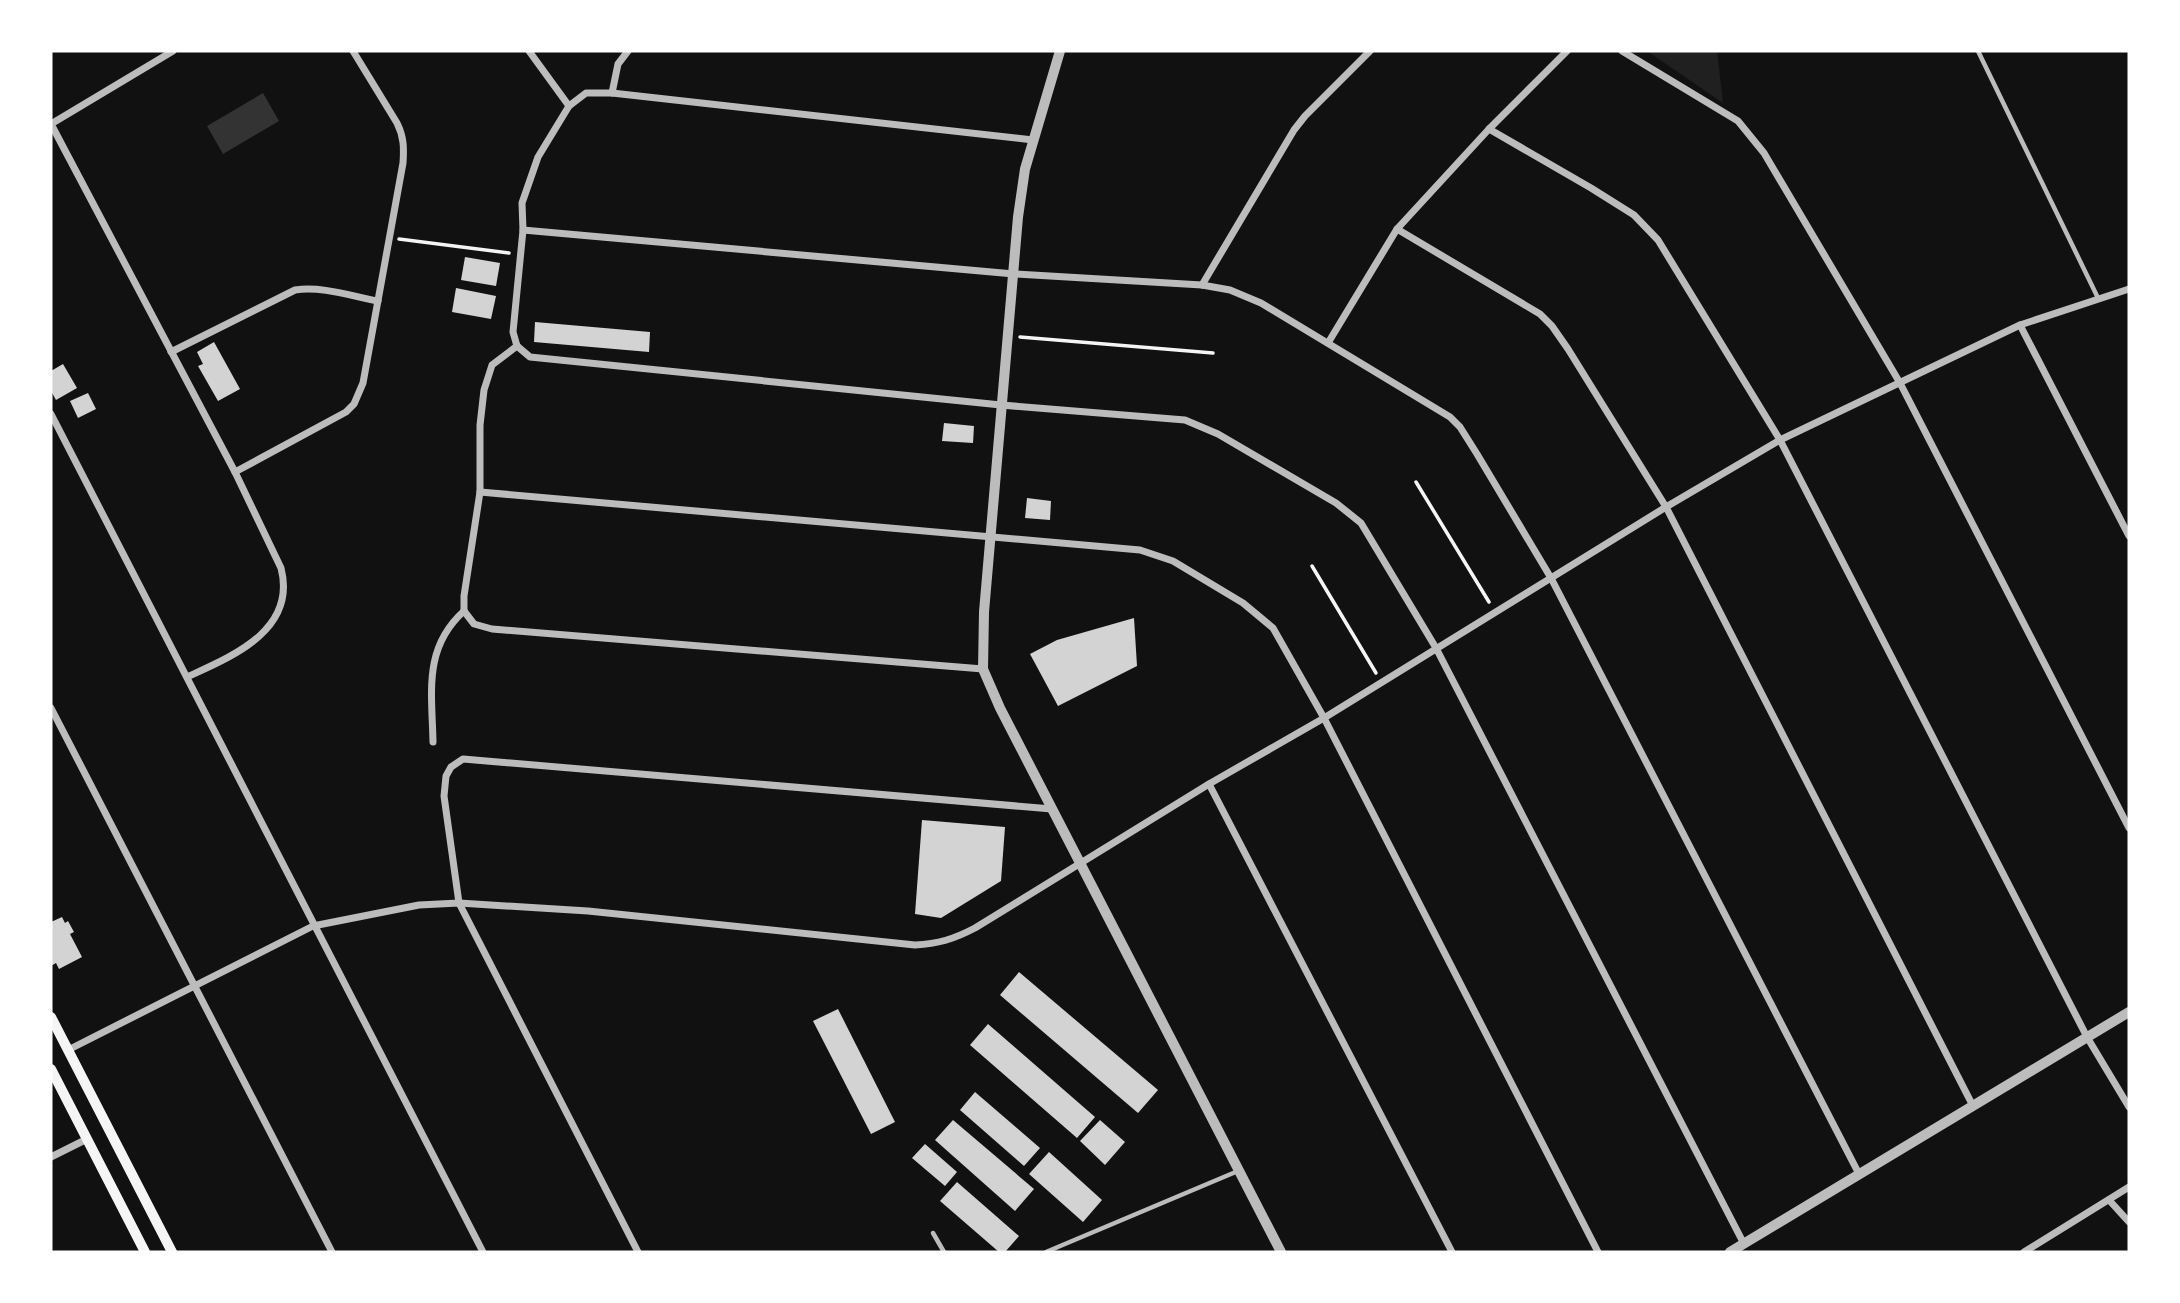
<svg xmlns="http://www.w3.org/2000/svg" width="2180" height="1303" font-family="Karla,sans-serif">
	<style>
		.green { fill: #202020 }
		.water { fill: #333 }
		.building { fill: #d3d3d3 }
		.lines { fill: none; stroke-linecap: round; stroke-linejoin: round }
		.path { stroke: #f5f5f5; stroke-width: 3.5 }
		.service { stroke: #bcbcbc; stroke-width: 4.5 }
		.minor { stroke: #bcbcbc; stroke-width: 7 }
		.tertiary { stroke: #bcbcbc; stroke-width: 10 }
		.secondary { stroke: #f5f5f5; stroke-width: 10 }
	</style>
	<rect width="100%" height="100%" fill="#111"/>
	<polygon class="green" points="1647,51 1717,51 1723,103"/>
	<polygon class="water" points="263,93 279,121 223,154 207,126"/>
	<g class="building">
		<polygon points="465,257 500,263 496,286 461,280"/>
		<polygon points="456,288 496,296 491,319 452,312"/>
		<polygon points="535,322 650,332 649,352 534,342"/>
		<polygon points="214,342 240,389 218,401 198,366 203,364 197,352"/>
		<polygon points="63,364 77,388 56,400 51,391 51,371"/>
		<polygon points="88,393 96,409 78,418 70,401"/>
		<polygon points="944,423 974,426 973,443 942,441"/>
		<polygon points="1027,498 1051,501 1050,520 1025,518"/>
		<polygon points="1134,618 1137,666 1058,706 1030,654 1057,640"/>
		<polygon points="922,820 1005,827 1001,881 941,918 915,914"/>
		<polygon points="62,917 65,923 68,921 74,932 70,934 82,957 59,969 56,963 51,966 51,922"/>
		<polygon points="1019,972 1158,1090 1138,1113 1000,995"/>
		<polygon points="838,1009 895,1122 871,1134 813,1021"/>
		<polygon points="988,1024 1095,1117 1077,1138 970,1045"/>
		<polygon points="975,1092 1040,1148 1024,1166 960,1110"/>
		<polygon points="953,1120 1034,1189 1015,1211 935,1140"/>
		<polygon points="1100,1120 1125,1142 1105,1165 1080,1141"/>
		<polygon points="925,1144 957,1172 945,1186 912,1158"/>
		<polygon points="1049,1152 1102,1200 1083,1222 1029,1174"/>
		<polygon points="957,1182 1019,1236 1005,1252 999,1252 940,1201"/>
	</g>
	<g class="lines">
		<g class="path">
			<polyline points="399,239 509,253"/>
			<polyline points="1020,337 1213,353"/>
			<polyline points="1416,482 1489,602"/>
			<polyline points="1312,566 1376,673"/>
		</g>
		<g class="service">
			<polyline points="1978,51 2098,298"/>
			<polyline points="933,1233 944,1252"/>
			<polyline points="1046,1252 1238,1171"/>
		</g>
		<g class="minor">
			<path d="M173,51L51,124L235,472L281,568C297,630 233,656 187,677"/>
			<polyline points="529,51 569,106"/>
			<polyline points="1622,51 1738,121 1764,153 1900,383 2129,828"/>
			<polyline points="612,93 618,64 628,51"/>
			<polyline points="1489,129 1591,188 1634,215 1658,240 1780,440 2087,1037 2129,1107"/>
			<polyline points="1397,229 1540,314 1552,326 1568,349 1666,507 1973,1106"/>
			<polyline points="523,230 1014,274 1202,285 1230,290 1261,303 1450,417 1460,427 1477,454 1551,578 1859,1174"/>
			<polyline points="1202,285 1294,130 1305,116 1370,51"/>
			<polyline points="2020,325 2129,536"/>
			<polyline points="1328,343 1397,229 1489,129 1567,51"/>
			<polyline points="517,346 530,357 1001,405 1185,420 1218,434 1336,503 1361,523 1436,648 1744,1244"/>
			<polyline points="517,346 513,332 523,230 522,203 538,157 569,106 586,93 612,93 1033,140"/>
			<path d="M171,352L295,290C322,286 351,296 378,301"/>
			<polyline points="51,414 483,1252"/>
			<path d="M235,472L346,412L354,404L363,383L403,163C404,148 404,137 397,123L353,51"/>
			<polyline points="480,492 1140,550 1173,561 1243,603 1273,628 1324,718 1598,1252"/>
			<polyline points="464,611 474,624 492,629 983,669"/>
			<polyline points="464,611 464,596 480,492 480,425 484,390 492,365 517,346"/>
			<polyline points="51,708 332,1252"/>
			<path d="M433,742C432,692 423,648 464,611"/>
			<polyline points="1209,784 1452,1252"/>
			<path d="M68,1050L313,926L419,905L459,903L588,911L915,945C938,944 954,939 975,928L1209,784L1324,718L1666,507L1780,440L2020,325L2129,289"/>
			<polyline points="51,1157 87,1139"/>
			<polyline points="2109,1200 2129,1222"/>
			<polyline points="638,1252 459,903 444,796 446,776 451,767 463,759 1052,809"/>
			<polyline points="2024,1252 2129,1187"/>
		</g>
		<g class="tertiary">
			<polyline points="1060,51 1025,169 1018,217 984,612 983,669 1000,708 1281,1252"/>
			<polyline points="1730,1252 2129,1012"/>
		</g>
		<g class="secondary">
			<polyline points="51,1017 172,1252"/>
			<polyline points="51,1069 145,1252"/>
		</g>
	</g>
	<rect width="2180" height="1303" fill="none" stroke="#ffffff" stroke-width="105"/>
</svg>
